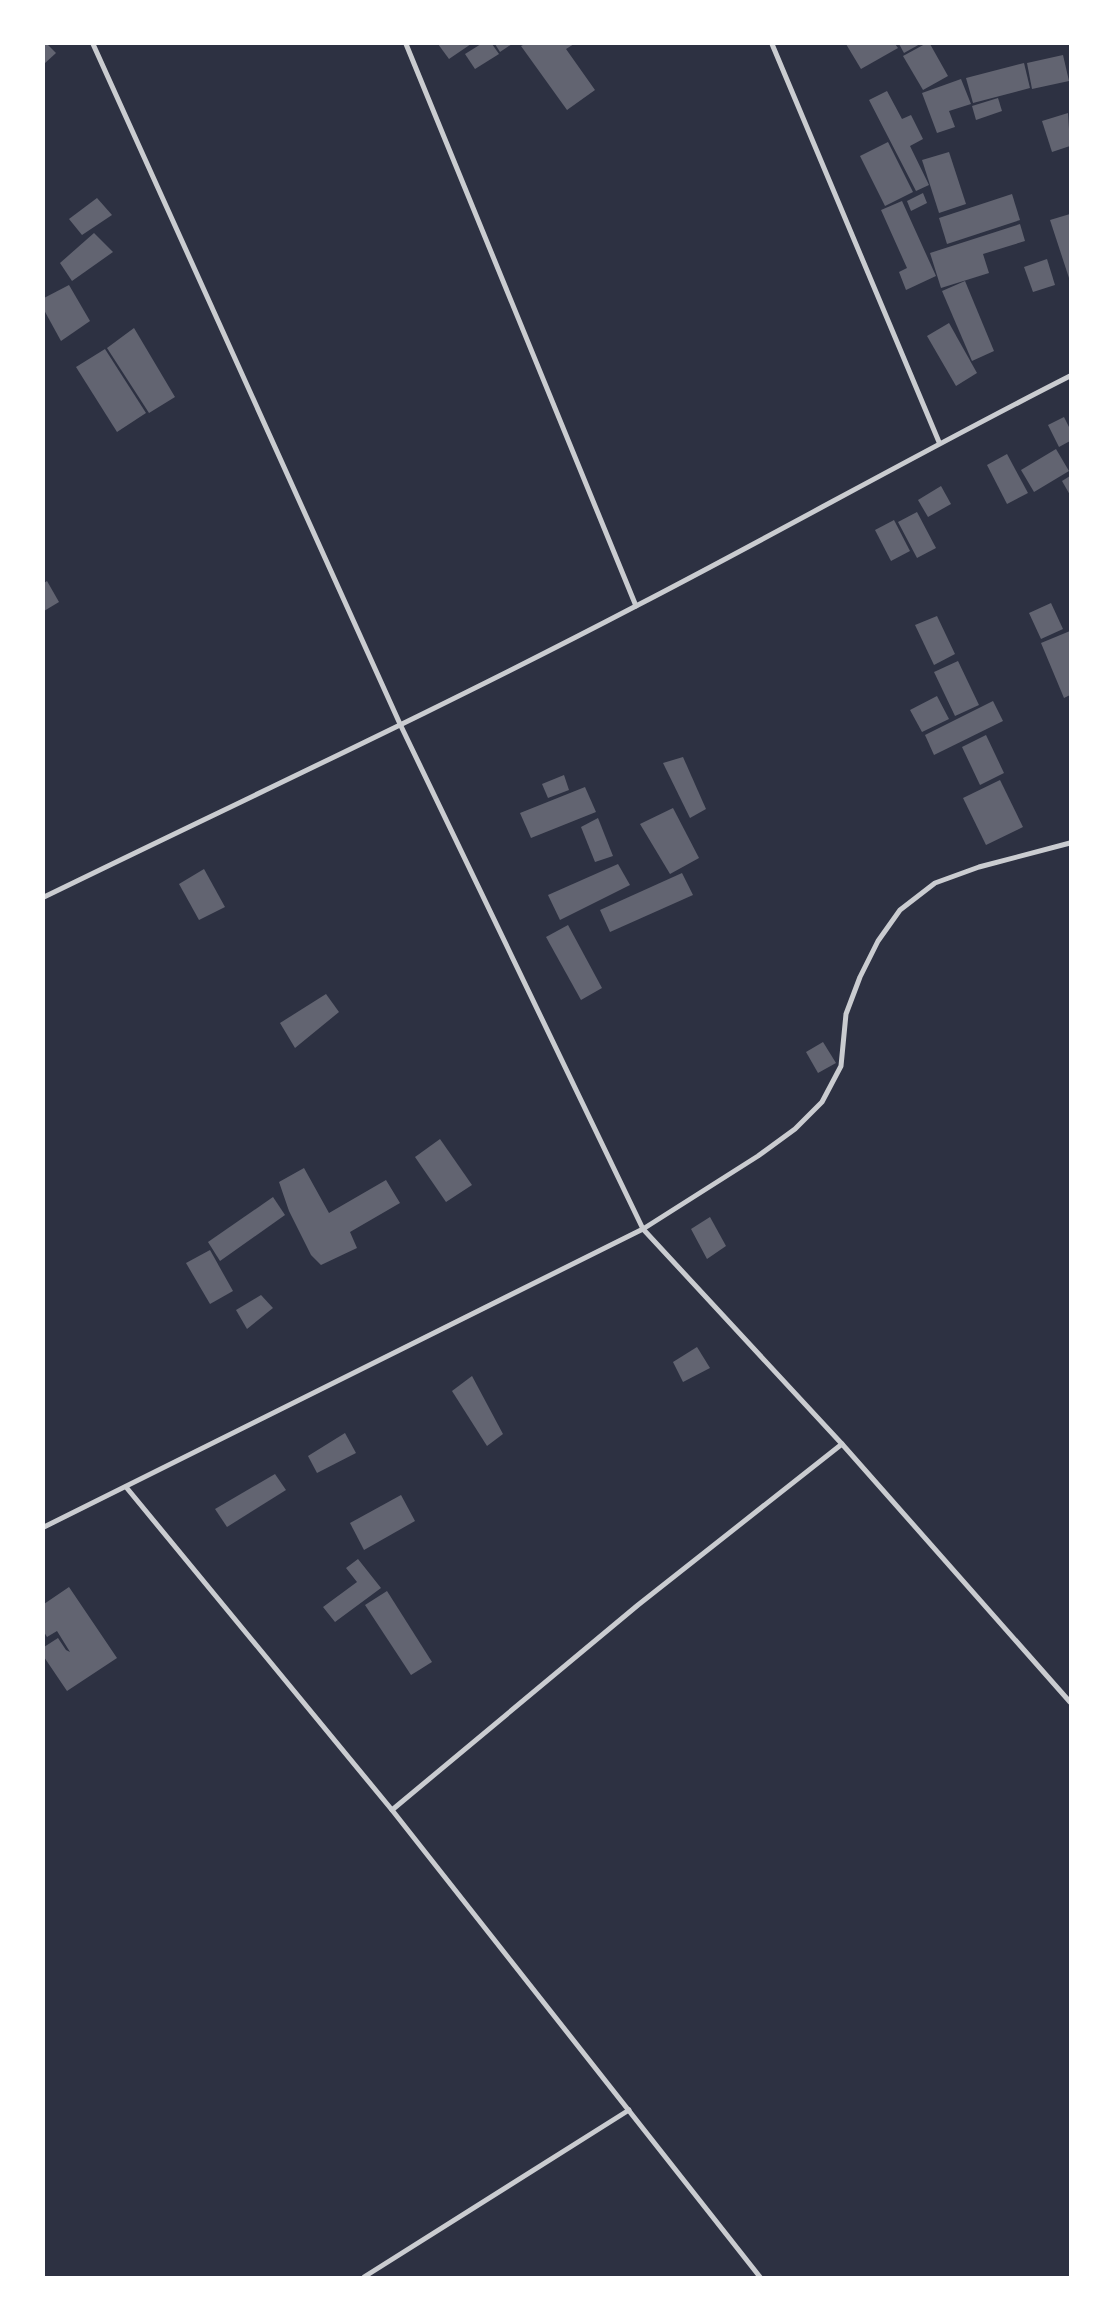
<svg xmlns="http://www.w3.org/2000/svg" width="1114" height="2321" font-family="'Exo 2',sans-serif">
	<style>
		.building { fill: #626471 }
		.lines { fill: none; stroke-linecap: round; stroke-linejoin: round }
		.minor { stroke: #caccd0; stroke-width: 5 }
	</style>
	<rect width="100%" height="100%" fill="#2d3142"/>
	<g class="building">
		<polygon points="44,44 47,44 56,53 44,64"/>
		<polygon points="438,44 471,44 449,59"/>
		<polygon points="481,44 492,44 499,54 475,69 465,54"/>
		<polygon points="495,44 512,44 500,52"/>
		<polygon points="525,44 574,44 566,49 595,90 567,110 521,46"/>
		<polygon points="846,44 895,44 898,48 861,69"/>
		<polygon points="899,44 920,44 904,53"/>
		<polygon points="925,44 930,44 948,76 923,90 903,56"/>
		<polygon points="1063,55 1069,81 1032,89 1027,63"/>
		<polygon points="1024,63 1030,88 973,103 966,78"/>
		<polygon points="961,79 971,104 949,111 955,127 937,133 922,93"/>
		<polygon points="887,91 902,119 911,115 923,139 910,146 929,185 916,191 869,100"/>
		<polygon points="998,98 1002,111 976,120 972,106"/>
		<polygon points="1068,113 1070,146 1052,152 1042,121"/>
		<polygon points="888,142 913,192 885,206 860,156"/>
		<polygon points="949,152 966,204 939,213 922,160"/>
		<polygon points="923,193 927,203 911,211 907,201"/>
		<polygon points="1012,194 1020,220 947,244 939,218"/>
		<polygon points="97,198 112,215 82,235 69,219"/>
		<polygon points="902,201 936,276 906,290 899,272 907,268 881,210"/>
		<polygon points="1070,214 1070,281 1050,220"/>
		<polygon points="1020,224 1025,241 983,254 989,273 941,288 930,253"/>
		<polygon points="94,233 113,252 72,281 60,263"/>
		<polygon points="1047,259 1055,285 1033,292 1024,267"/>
		<polygon points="965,281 994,351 972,361 942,291"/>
		<polygon points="69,285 90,321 61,341 44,310 44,298"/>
		<polygon points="949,323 977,373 956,386 927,336"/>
		<polygon points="134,328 175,397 149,413 107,348"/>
		<polygon points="105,349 146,413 117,432 76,367"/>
		<polygon points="1064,417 1070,429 1070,441 1059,447 1048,425"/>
		<polygon points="1056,449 1069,471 1034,492 1021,470"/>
		<polygon points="1007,454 1028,493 1007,504 987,465"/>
		<polygon points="1070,476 1070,495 1062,481"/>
		<polygon points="941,486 951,504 928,517 918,500"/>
		<polygon points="917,512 936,548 917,558 898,522"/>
		<polygon points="894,520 910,551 891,561 875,530"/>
		<polygon points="47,581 59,602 44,611 44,583"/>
		<polygon points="1051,603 1063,629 1041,639 1029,613"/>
		<polygon points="937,616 955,654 934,665 915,625"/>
		<polygon points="1070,631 1070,695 1064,698 1041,643"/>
		<polygon points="958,661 979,705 955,716 934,672"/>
		<polygon points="937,696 949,719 922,732 910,710"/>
		<polygon points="993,701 1003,721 934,755 925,735"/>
		<polygon points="986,735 1004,773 980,785 962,747"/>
		<polygon points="683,757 706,809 690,818 663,763"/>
		<polygon points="564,775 569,790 548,798 542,784"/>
		<polygon points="1000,780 1023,827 986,845 963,798"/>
		<polygon points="585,787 596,812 531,838 520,813"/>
		<polygon points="673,808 699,858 670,874 640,824"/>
		<polygon points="598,818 613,856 595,862 581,827"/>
		<polygon points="618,864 630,885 560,920 548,895"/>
		<polygon points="204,869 225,907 199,920 179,884"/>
		<polygon points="682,873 693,895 610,932 600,910"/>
		<polygon points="568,925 602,988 581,1000 546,937"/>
		<polygon points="326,994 339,1012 295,1048 280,1023"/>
		<polygon points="823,1042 836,1063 818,1073 806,1052"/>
		<polygon points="440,1139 472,1185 446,1202 415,1157"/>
		<polygon points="304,1168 329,1213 386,1180 400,1203 350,1232 357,1248 321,1265 311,1255 289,1211 279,1182"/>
		<polygon points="273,1197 285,1215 220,1261 208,1242"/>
		<polygon points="710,1217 726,1246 707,1259 691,1229"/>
		<polygon points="210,1250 233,1291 210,1304 186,1263"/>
		<polygon points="261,1295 273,1308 247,1329 236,1310"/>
		<polygon points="697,1347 710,1368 683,1382 673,1362"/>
		<polygon points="472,1376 503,1434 487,1446 452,1391"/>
		<polygon points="345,1433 356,1453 317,1473 308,1456"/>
		<polygon points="275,1474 286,1490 227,1527 215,1509"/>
		<polygon points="401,1495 415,1521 364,1550 350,1523"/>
		<polygon points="358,1559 381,1588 335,1622 323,1607 357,1582 346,1568"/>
		<polygon points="69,1587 117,1658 67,1691 44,1657 44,1647 58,1638 66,1650 70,1652 57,1631 47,1637 44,1632 44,1604"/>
		<polygon points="387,1591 432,1662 411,1675 365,1605"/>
	</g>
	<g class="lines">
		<g class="minor">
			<polyline points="93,44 400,724 643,1229 842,1444 1070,1702"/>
			<polyline points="406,44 636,606"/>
			<polyline points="772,44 939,442"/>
			<path d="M44,897C241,801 441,708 636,606C781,531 924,450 1070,376"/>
			<polyline points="126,1487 392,1810 760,2277"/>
			<polyline points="44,1527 643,1229 758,1156 795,1129 822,1102 841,1066 846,1014 860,977 878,941 900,910 935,883 979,867 1070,843"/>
			<polyline points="392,1810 638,1605 842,1444"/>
			<polyline points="364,2277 629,2110"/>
		</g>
	</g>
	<rect width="1114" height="2321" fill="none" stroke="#ffffff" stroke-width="90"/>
</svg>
